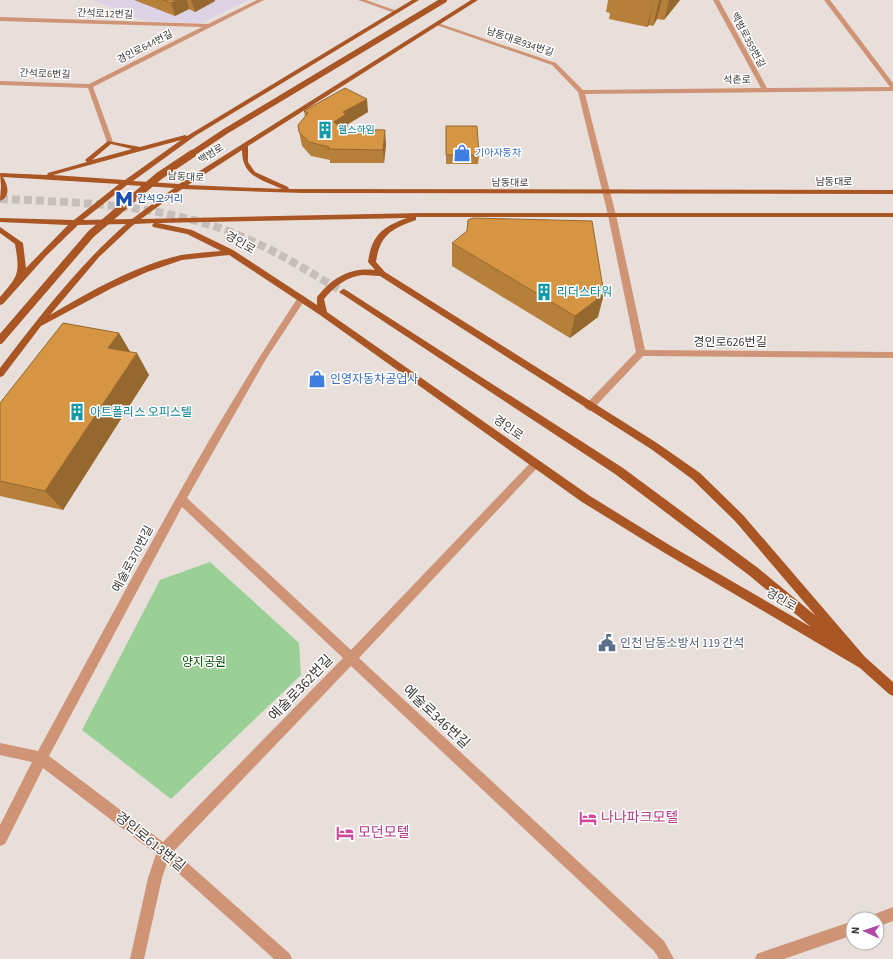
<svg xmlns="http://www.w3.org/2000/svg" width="893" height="959" font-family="'Source Sans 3','Noto Sans KR',sans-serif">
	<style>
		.education { fill: #ded2e6 }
		.green { fill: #9acf95 }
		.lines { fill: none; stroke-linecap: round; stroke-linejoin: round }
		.major-tunnel { stroke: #c6beba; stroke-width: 8; stroke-dasharray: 8 4; stroke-linecap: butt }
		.minor { fill: #cf9476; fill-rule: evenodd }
		.major { fill: #a95524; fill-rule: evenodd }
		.major-bridge-far1 { stroke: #a95524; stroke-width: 6 }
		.major-bridge { stroke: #a95524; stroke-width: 8 }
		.wall { fill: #b7803a }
		.shaded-wall { fill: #95682f }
		.building { fill: #d59543; stroke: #95682f }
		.labels { text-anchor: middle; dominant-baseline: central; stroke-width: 3; stroke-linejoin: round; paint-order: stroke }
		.far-street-label { font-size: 10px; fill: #3c3937; stroke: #fff }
		.far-culture-label { font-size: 10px; fill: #0d838f; stroke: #fff; text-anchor: start }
		.far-shop-label { font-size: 10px; fill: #366cbe; stroke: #fff; text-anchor: start }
		.far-transit-label { font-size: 10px; fill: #164399; stroke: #fff; text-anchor: start }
		.street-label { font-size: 12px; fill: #3c3937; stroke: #fff }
		.culture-label { font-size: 12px; fill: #0d838f; stroke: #fff; text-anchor: start }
		.shop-label { font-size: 12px; fill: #366cbe; stroke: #fff; text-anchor: start }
		.service-label { font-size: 12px; fill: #4e5e75; stroke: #fff; text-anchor: start }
		.park-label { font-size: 12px; fill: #045003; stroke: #fff }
		.near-street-label { font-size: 14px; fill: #3c3937; stroke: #fff }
		.near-hotel-label { font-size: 14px; fill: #b23c85; stroke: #fff; text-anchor: start }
	</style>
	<rect width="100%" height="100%" fill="#e8dfdb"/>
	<polygon class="education" points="92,0 248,0 201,23 145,21"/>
	<polygon class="green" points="210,562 299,643 301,675 171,799 82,730 160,580"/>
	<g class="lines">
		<path class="major-tunnel" d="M0,199C75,202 154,204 225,230C267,245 305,269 343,292"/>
		<g class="minor">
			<polygon points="257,0 264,0 93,87 113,142 112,143 107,142 88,88 0,85 0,81 89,84 202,27 0,21 0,17 208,24"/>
			<polygon points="358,0 366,0 400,12 395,13"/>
			<polygon points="713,0 719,0 767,88 890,87 824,0 830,0 893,83 893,91 585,94 616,215 645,350 893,352 893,358 643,356 592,410 589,411 584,407 586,404 636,352 608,215 578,92 552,65 433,24 438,23 556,63 583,90 761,88"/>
			<path d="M302,295L306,298L266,359L187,498L351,650L532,461H538L540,464L538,467L359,658L664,941L674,959H659L654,951L351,666L174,851L290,954L292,959H274L167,863L162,878L144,959H130L148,878L156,854L43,768L5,844L0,846V825L32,762L0,755V743L38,751C122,598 202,441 299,296ZM182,507L343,658L163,842L49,756Z"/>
			<polygon points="893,907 893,921 877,927 877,919 870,919 872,915"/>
			<polygon points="853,921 853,935 784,959 755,959 757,954 762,952"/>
		</g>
		<path class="major" d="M412,0H419L195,136L133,181L179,184L471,0H478L248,146V162L255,172L288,187L289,189L893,190V194L303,193L182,189L141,219L421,213H893V217H416V220C391,229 380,235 376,262L385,272L657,443L700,473L743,515L865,657L893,682V696L889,694L860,668L663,552L582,502L320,315L229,255L182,260L147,272L112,288L41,326L3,376L0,377V368C39,317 78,266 126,224L78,225L46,256L3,304L0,305V297C19,275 20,273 15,244L0,233V227L23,243L26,268L68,225L0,222V218L74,220L119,184L3,177C8,186 11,196 0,201L1,186L0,173L47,175L48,173L87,162L85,160L86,159L108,141L140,147L185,135L187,136ZM181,140L125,180L53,175ZM111,144L132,149L92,160ZM242,150C242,177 261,179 282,189L188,185ZM127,185L174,188L132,219L83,220ZM407,218C382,227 372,235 368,262L375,270C350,267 332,278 317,297V305L233,250L192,230L158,223ZM154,223L152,225L153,227L187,234L221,251C208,252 194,253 181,255C134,266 91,291 50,315L99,257L132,226L135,224ZM363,275L380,276L651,449L692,479L735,521L816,616L758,568L623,468L346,290L343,289L339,292L615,474L750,576L811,627L671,546L590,496L327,312L324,299C335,286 346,277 363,275Z"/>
		<polyline class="major-bridge-far1" points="190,155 226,131 444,0"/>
		<polyline class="major-bridge" points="0,340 91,234 159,176 192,154"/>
	</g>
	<g class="wall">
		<polygon points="134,0 215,0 215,1 195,12 189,9 175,16"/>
		<polygon points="608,0 680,0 664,20 657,19 653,26 649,25 647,27 609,19 610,13 606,12"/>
		<polygon points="304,111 368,112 348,124 348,127 345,129 386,144 384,163 330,163 330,160 311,156 302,146 299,132 305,116"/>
		<polygon points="446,126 479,155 478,164 446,164"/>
		<polygon points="452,243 598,317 570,338 452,266"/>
		<polygon points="119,333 130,352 149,375 63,510 0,496 0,403"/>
	</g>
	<g class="shaded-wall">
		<polygon points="177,0 187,0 189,9 175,16 171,3"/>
		<polygon points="191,0 215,0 215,1 195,12"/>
		<polygon points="654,0 649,25 647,27"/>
		<polygon points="659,0 662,0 657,19 653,26"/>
		<polygon points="669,0 680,0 664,20"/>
		<polygon points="367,99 368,112 348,124 348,127 336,136 334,122 343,112"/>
		<polygon points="385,130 386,144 384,163 383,150"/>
		<polygon points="604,294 598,317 570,338 575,316"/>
		<polygon points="119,333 132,355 108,348"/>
		<polygon points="137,353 149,375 63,510 45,491"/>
	</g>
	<g class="building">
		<polygon points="163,0 177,0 171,3"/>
		<polygon points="345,88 367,99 343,112 346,114 334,122 343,129 385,130 383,150 328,149 329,147 309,142 299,132 298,125 308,113 304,111"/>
		<polygon points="446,126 477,126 479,155 446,155"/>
		<polygon points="473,218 592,221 604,294 575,316 452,243 467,231 468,220"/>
		<polygon points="63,323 119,333 108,348 137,353 45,491 0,481 0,403"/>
	</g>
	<defs>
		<g id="building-bare" transform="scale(1.38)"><path d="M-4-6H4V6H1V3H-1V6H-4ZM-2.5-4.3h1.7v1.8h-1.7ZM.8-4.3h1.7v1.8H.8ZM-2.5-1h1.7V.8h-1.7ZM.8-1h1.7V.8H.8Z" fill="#0f9aa8" stroke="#fff" stroke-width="2.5" paint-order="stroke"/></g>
		<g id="shop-bare" transform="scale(1.38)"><path d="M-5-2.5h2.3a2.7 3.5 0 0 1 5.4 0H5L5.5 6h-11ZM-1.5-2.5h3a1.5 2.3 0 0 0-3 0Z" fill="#3f7fe0" stroke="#fff" stroke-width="2.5" paint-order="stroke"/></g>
		<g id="metro-bare" transform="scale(1.38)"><path d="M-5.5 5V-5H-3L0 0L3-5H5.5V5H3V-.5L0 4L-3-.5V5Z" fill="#1a4fb4" stroke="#fff" stroke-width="2.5" paint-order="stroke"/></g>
		<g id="civic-bare" transform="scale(1.38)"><path d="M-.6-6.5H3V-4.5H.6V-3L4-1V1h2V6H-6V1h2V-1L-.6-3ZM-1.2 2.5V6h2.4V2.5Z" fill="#5c6f8a" stroke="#fff" stroke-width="2.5" paint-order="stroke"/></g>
		<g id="hotel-bare" transform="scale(1.38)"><path d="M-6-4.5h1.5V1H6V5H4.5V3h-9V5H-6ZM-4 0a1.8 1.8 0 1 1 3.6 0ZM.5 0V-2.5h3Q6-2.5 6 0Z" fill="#d1479c" stroke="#fff" stroke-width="2.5" paint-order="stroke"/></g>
	</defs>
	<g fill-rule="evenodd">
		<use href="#building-bare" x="325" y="130"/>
		<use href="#shop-bare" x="462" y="153"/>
		<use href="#metro-bare" x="124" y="199"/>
		<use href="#building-bare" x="544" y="292"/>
		<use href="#shop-bare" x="317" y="379"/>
		<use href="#building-bare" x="77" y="412"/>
		<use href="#civic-bare" x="607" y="643"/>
		<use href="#hotel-bare" x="588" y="818"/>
		<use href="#hotel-bare" x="345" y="833"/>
	</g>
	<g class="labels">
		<g class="far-street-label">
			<text transform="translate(105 14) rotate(2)">간석로12번길</text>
			<text transform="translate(748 40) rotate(62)">백범로359번길</text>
			<text transform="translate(520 42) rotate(19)">남동대로934번길</text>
			<text transform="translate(145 47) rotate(-27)">경인로644번길</text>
			<text transform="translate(45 74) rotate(2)">간석로6번길</text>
			<text transform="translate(737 80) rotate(-1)">석촌로</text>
			<text transform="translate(211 154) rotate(-32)">백범로</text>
			<text transform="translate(186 177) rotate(3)">남동대로</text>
			<text x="834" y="182">남동대로</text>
			<text transform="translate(510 183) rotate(1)">남동대로</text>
		</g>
		<g class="far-culture-label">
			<text x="338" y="130">웰스하임</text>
		</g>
		<g class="far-shop-label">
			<text x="475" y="153">기아자동차</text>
		</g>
		<g class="far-transit-label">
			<text x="137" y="199">간석오거리</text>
		</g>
		<g class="street-label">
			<text transform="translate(240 243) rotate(30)">경인로</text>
			<text x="730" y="342">경인로626번길</text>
			<text transform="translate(508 428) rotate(35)">경인로</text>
			<text transform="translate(133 559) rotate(-62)">예술로370번길</text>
			<text transform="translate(781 600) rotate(30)">경인로</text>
		</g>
		<g class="culture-label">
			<text x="557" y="292">리더스타워</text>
			<text x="90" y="412">아트폴리스 오피스텔</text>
		</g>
		<g class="shop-label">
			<text x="330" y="379">인영자동차공업사</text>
		</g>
		<g class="service-label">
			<text x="620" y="643">인천 남동소방서 119 간석</text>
		</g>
		<g class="park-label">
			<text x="204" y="662">양지공원</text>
		</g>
		<g class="near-street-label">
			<text transform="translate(301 688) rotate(-46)">예술로362번길</text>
			<text transform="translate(436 717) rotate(43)">예술로346번길</text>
			<text transform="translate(150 842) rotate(39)">경인로613번길</text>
		</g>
		<g class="near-hotel-label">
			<text x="601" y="818">나나파크모텔</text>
			<text x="358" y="833">모던모텔</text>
		</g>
	</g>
	<g transform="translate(865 931) rotate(273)"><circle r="19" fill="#ffffff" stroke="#b1b0af"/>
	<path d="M0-3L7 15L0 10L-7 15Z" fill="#b347a8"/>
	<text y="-6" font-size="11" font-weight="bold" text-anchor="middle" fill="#3c3937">N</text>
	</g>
</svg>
